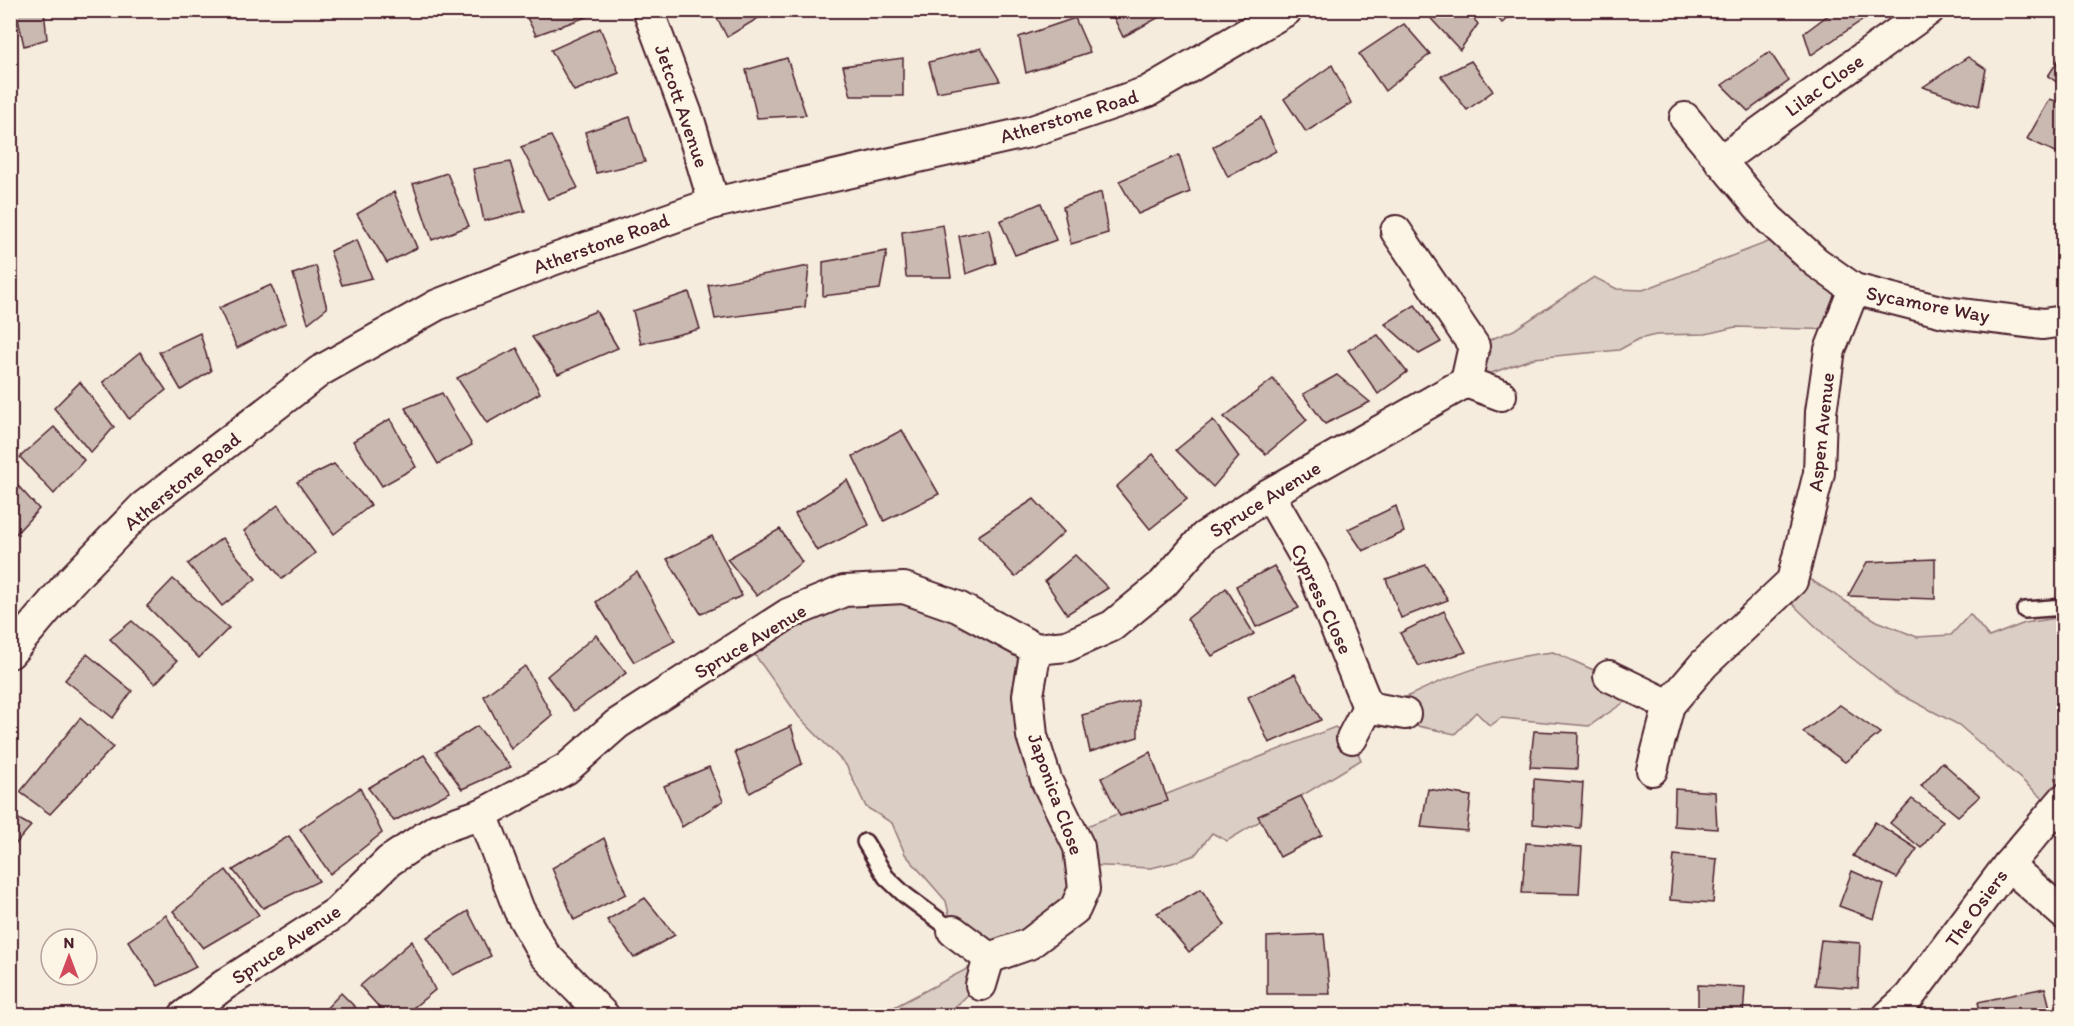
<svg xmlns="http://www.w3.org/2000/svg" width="2074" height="1026" font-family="Itim,sans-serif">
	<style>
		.green { fill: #dbcec4; stroke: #927678; stroke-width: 1.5 }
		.building { fill: #cab9b1; stroke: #4a1f2b; stroke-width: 1.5 }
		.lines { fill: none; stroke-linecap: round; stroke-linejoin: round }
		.lane-casing { stroke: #4a1f2b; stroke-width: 20 }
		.street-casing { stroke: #4a1f2b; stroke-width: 34 }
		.lane { stroke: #fcf5e5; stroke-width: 15 }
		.street { stroke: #fcf5e5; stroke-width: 30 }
		.labels { text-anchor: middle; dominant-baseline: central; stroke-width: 6; stroke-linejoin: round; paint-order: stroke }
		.street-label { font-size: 20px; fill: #4a1f2b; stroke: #fcf5e5 }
	</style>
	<rect width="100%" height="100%" fill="#f5ecde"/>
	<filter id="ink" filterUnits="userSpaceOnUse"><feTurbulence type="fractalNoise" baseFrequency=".0167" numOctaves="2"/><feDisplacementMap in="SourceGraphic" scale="12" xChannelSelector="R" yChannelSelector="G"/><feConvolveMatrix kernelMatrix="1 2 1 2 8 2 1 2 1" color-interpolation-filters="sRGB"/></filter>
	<g filter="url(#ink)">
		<g class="green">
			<polygon points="1781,237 1854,289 1838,330 1735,327 1706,334 1656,335 1639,339 1619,350 1534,358 1466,382 1474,346 1514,330 1594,277 1617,289 1643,290"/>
			<polygon points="1795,570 1877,621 1917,637 1951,635 1970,614 1989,637 2025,623 2063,617 2063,799 2055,809 1959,725 1894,691 1834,644 1780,592"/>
			<polygon points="904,588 1036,649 1028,695 1072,832 1335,727 1352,738 1361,760 1227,841 1212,833 1195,855 1172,863 1151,868 1082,865 1084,889 946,1015 879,1015 988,958 953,931 946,901 905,854 892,823 866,807 846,765 799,717 745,641 788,614"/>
			<path d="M1553,652L1641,691L1589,726L1501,718L1490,726L1476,712L1455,734L1408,724L1402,699C1451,675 1499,657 1553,652Z"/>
		</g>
		<g class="building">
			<polygon points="16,10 44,10 47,39 24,46"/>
			<polygon points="523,10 587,10 589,16 536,35"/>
			<polygon points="713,10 763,10 765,14 727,37"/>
			<polygon points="1110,10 1163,10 1165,14 1123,37"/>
			<polygon points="1423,10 1467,10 1478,24 1460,50"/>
			<polygon points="1492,10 1519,10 1502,23"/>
			<polygon points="1835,10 1877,10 1811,55 1804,33"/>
			<polygon points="1075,18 1090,52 1026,73 1019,37"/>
			<polygon points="1404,24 1430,54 1385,91 1359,54"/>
			<polygon points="600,28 619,73 574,91 551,50"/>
			<polygon points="981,48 1000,81 937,92 929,62"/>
			<polygon points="1770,52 1789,81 1748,111 1722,85"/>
			<polygon points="2063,53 2064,54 2064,87 2048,76"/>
			<polygon points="1968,57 1986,69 1979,106 1923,87"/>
			<polygon points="787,58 806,115 757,118 746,70"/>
			<polygon points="903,58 903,96 851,96 843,66"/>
			<polygon points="1471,61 1493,91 1467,110 1441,76"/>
			<polygon points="1332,65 1351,103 1306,132 1284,99"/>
			<polygon points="2050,99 2064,104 2064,156 2027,139"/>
			<polygon points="630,117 645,162 596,173 585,132"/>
			<polygon points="1261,117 1276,151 1228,177 1213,147"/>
			<polygon points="551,136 578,188 548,199 521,147"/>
			<polygon points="1179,155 1190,192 1138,214 1119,181"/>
			<polygon points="510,162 525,211 484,221 473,169"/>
			<polygon points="447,173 469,226 432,240 413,184"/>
			<polygon points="394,192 417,248 387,263 357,214"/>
			<polygon points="1101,192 1108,233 1071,244 1063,207"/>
			<polygon points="1041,203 1056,240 1015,255 1000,221"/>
			<polygon points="943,225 951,277 906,277 902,232"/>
			<polygon points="989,229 996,263 966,274 959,236"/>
			<polygon points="357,240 372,278 342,285 330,251"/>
			<polygon points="887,251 880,289 823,296 823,262"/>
			<polygon points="316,266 327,308 308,323 293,274"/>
			<polygon points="809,266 805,307 715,319 708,285"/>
			<polygon points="271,285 286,323 237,348 219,308"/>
			<polygon points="689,292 700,329 641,344 633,311"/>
			<polygon points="1415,305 1441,342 1419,354 1385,324"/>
			<polygon points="596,311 618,348 558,374 532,337"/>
			<polygon points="200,333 211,371 181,390 159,352"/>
			<polygon points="1378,335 1407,372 1378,394 1348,350"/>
			<polygon points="517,348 540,393 487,423 457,378"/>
			<polygon points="140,352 166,390 129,419 103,382"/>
			<polygon points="1337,375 1370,402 1325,424 1303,394"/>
			<polygon points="1273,379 1307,420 1266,454 1224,417"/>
			<polygon points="80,382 114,427 91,453 54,408"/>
			<polygon points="442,393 472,445 438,464 405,408"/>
			<polygon points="390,419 416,467 382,486 353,441"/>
			<polygon points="1213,420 1239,457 1213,487 1176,450"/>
			<polygon points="54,427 84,460 54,494 20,457"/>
			<polygon points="902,430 939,494 884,521 853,456"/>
			<polygon points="1153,454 1187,499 1150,529 1116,487"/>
			<polygon points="334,464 371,505 334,534 297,482"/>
			<polygon points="10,477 39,509 10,540"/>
			<polygon points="847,480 869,525 817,551 795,514"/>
			<polygon points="1034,499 1064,532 1015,577 978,536"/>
			<polygon points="278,505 315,553 282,579 244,531"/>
			<polygon points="1396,506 1404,532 1363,551 1348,529"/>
			<polygon points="780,529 802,562 757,596 727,559"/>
			<polygon points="712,536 742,596 701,614 667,559"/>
			<polygon points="222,538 256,579 222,606 188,564"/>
			<polygon points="1075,555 1108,588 1067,614 1045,581"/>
			<polygon points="1935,559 1935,599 1848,596 1867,562"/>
			<polygon points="1426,565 1448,600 1401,618 1386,579"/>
			<polygon points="1274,566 1299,608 1256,627 1236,586"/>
			<polygon points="637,572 675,641 634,662 596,602"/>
			<polygon points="173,579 229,628 199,658 147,606"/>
			<polygon points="1226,588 1254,634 1212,656 1187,619"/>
			<polygon points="1444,611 1466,652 1419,666 1400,633"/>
			<polygon points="132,621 177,661 155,684 110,639"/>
			<polygon points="596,635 626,673 574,711 547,676"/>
			<polygon points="87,654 132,691 113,718 65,680"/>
			<polygon points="525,666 552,715 511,749 484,696"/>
			<polygon points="1295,674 1321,720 1269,743 1248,697"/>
			<polygon points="1138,700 1138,737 1090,752 1082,715"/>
			<polygon points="1840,705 1880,733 1845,762 1803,732"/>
			<polygon points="80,718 113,747 50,814 20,792"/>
			<polygon points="477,726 511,767 462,789 436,752"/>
			<polygon points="791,726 802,764 750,793 735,752"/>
			<polygon points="1534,731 1578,733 1577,769 1530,767"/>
			<polygon points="1150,752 1168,801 1120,816 1101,778"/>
			<polygon points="424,755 450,792 394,821 368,788"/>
			<polygon points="1942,762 1980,796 1958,816 1921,786"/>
			<polygon points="709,767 723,801 682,827 664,786"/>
			<polygon points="1534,779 1583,783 1580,828 1533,824"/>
			<polygon points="360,788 382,833 330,874 300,829"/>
			<polygon points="1428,789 1471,796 1467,831 1421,827"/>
			<polygon points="1675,789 1715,792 1717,829 1674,826"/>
			<polygon points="1301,796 1322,835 1280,857 1258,816"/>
			<polygon points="1912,799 1943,821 1921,848 1890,823"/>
			<polygon points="10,814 31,826 12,848 10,847"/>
			<polygon points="1875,822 1917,849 1897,878 1853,856"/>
			<polygon points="289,836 319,881 263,908 233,870"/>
			<polygon points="604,838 626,894 574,920 552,868"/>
			<polygon points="1526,843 1582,847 1579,894 1522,893"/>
			<polygon points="1674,855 1717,859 1713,903 1670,900"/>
			<polygon points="226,870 259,915 203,948 173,911"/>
			<polygon points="1852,871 1884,885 1874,919 1839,906"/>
			<polygon points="1201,889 1225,925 1189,952 1157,913"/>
			<polygon points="645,898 675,935 634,958 607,920"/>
			<polygon points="468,911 491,956 453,975 427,937"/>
			<polygon points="166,915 196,967 158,986 128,941"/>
			<polygon points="1324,934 1330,994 1267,994 1267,937"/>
			<polygon points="1821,940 1860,943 1858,988 1815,985"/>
			<polygon points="412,941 435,990 403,1016 387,1016 360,986"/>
			<polygon points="1698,985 1745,987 1743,1016 1698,1016"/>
			<polygon points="2045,988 2052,1016 1981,1016 1978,1002"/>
			<polygon points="341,993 364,1016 319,1016"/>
		</g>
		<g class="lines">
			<g class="lane-casing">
				<g id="lane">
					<polyline points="2025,610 2064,607"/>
					<polyline points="865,842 886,877 905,895 953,931"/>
				</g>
			</g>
			<g class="street-casing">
				<g id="street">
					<polyline points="648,10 689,120 714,203"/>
					<polyline points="1685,118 1769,219 1816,262 1854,289 1944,312 2043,324 2064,321"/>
					<polyline points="1720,161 1929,10"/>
					<polyline points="1396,231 1474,346 1466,382 1501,395"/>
					<polyline points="1269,494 1312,569 1368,707"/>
					<polyline points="10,653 69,583 143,507 320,371 437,305 555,259 714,203 1029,132 1147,92 1287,10"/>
					<polyline points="1609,676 1669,705"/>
					<polyline points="1352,738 1368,707 1405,714"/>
					<polyline points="1652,770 1669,705 1704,664 1792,581 1819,473 1821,412 1830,350 1854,289"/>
					<polyline points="482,814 519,910 544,954 604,1016"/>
					<polyline points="2008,865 2064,914"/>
					<polyline points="953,931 989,958 981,985"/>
					<polyline points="989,958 1029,944 1075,909 1084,889 1079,847 1047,782 1032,736 1028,695 1036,649"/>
					<polyline points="184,1016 224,985 337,912 389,861 437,829 482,814 566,769 617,724 788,614 844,591 904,588 958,607 1036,649 1067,646 1112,626 1163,584 1204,537 1269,494 1466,382"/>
					<polyline points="1888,1016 1909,997 2008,865 2064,799"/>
				</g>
			</g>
			<use href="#lane" class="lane"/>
			<use href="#street" class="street"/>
		</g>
	</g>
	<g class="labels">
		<g class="street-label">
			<text transform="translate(1824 85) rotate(-36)">Lilac Close</text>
			<text transform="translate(682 106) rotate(71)">Jetcott Avenue</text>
			<text transform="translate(1069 116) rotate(-17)">Atherstone Road</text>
			<text transform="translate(601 243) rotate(-20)">Atherstone Road</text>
			<text transform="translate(1928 304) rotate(11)">Sycamore Way</text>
			<text transform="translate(1821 432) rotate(-84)">Aspen Avenue</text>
			<text transform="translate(182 481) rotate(-39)">Atherstone Road</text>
			<text transform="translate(1265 499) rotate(-32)">Spruce Avenue</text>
			<text transform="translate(1322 599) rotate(65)">Cypress Close</text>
			<text transform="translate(750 641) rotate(-31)">Spruce Avenue</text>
			<text transform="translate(1056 794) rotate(70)">Japonica Close</text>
			<text transform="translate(1976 908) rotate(-54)">The Osiers</text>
			<text transform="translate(286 944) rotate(-34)">Spruce Avenue</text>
		</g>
	</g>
	<rect width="2074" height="1026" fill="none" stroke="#fcf5e5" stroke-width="36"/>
	<rect x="18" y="18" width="2038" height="990" fill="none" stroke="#4a1f2b" stroke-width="2" filter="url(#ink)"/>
	<g transform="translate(69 957)"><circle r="28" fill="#fcf5e5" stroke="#b59f9b" stroke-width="1.5"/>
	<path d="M0-4.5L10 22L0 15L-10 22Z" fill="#d1495b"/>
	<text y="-9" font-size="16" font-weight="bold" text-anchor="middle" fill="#4a1f2b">N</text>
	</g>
</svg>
